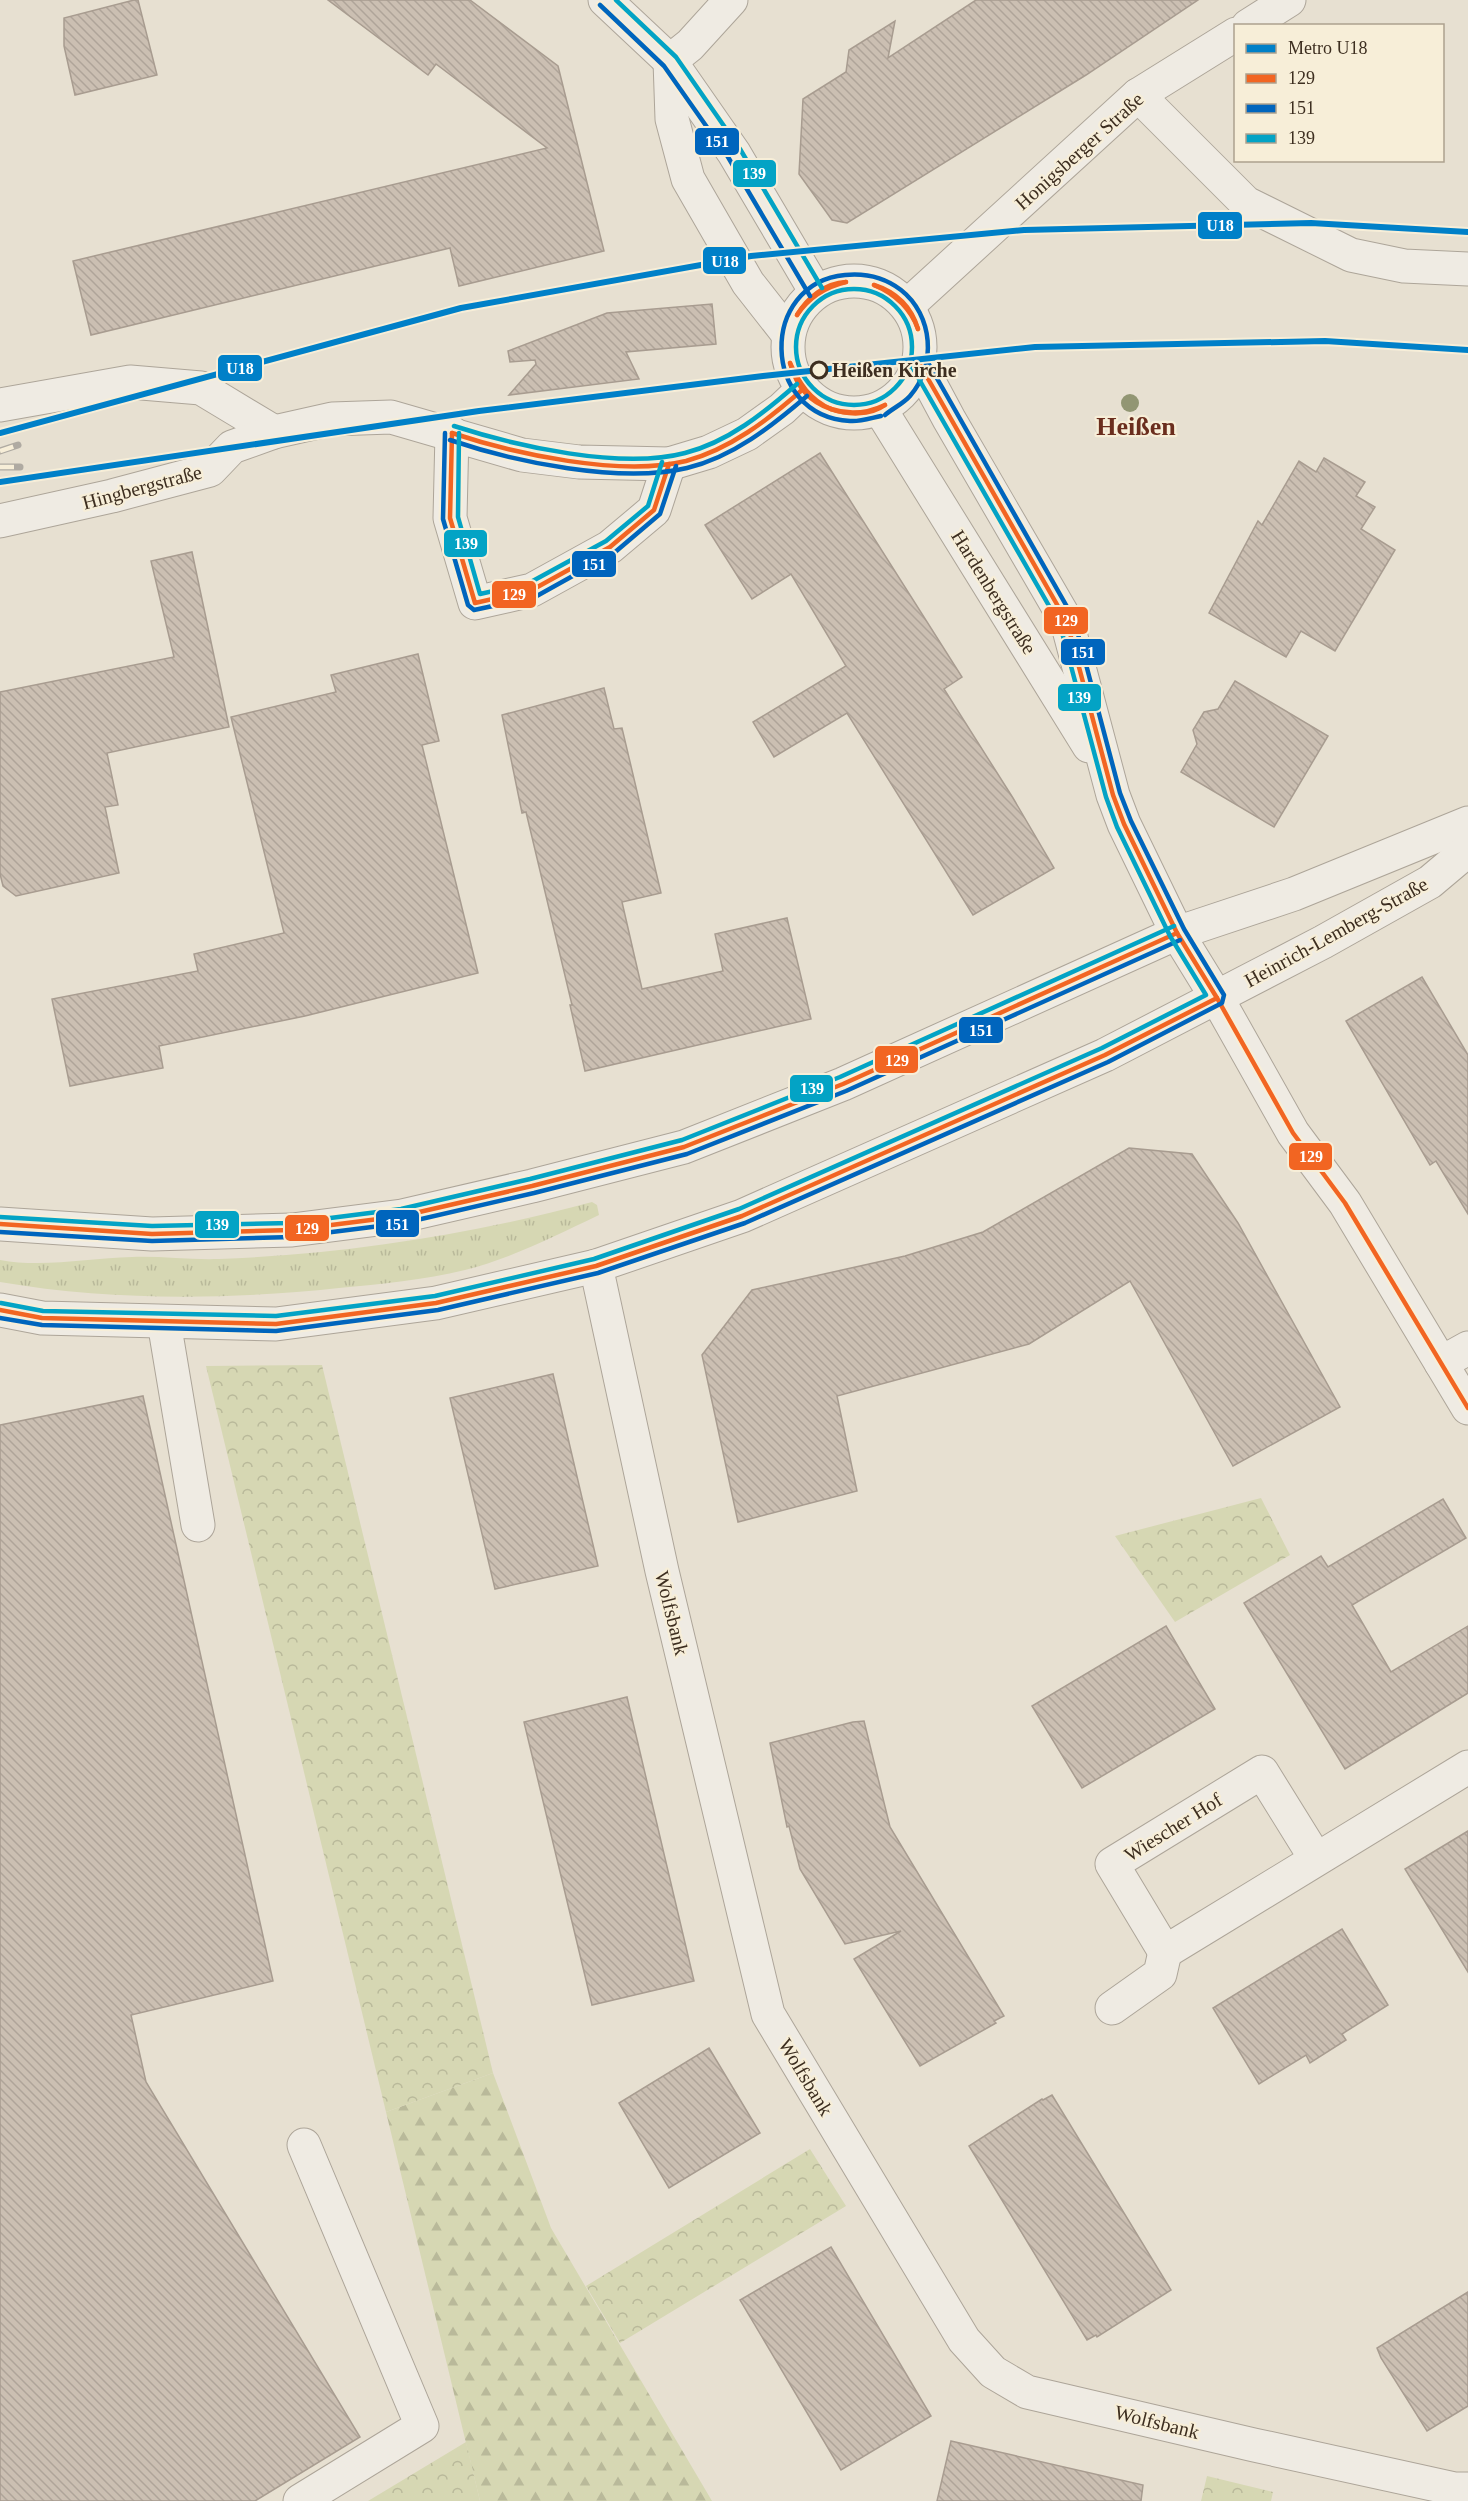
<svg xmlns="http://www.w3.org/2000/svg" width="1468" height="2501" font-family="Georgia,serif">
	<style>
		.grass { fill: url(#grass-tufts) }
		.forest { fill: url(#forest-firs) }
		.park { fill: url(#park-crowns) }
		.building { fill: url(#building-back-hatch); stroke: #a89c90; stroke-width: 1.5 }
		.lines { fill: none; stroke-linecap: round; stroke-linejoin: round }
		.minor-casing { stroke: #ada599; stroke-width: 35 }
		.minor { stroke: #efebe3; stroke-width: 33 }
		.rail-casing { stroke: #afaaa2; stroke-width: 7 }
		.rail { stroke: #f7eed8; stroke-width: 4.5; stroke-dasharray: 14; stroke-linecap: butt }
		.bus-1-casing { stroke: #f7eed8; stroke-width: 9 }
		.bus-2-casing { stroke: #f7eed8; stroke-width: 9 }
		.bus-3-casing { stroke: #f7eed8; stroke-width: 9 }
		.bus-1 { stroke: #f26522; stroke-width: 4.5 }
		.bus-2 { stroke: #0065bd; stroke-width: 4.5 }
		.bus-3 { stroke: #03a3c5; stroke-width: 4.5 }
		.metro-1-casing { stroke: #f7eed8; stroke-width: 10 }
		.metro-1 { stroke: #0080c8; stroke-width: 6 }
		.tree { fill: #929673 }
		.stop-dot { fill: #f7eed8; stroke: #3d2e20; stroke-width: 3 }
		.labels { text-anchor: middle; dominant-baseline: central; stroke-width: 4.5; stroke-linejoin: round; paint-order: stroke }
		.street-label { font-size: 20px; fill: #3d2e20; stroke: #f7eed8 }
		.stop-label { font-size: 20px; font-weight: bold; fill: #3d2e20; stroke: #f7eed8; text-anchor: start }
		.district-label { font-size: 26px; font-weight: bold; fill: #6b2e1e; stroke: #f7eed8 }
		.line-badge { stroke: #f7eed8; stroke-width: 2 }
		.badge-label { font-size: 16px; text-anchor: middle; font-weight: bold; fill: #fff }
	</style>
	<defs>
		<pattern id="grass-tufts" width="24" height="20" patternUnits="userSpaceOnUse" patternTransform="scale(1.5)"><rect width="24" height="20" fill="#d6d7b3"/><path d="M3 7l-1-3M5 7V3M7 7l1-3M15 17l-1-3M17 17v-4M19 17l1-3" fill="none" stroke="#b9b99a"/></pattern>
		<pattern id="forest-firs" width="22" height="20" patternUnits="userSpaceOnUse" patternTransform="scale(1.5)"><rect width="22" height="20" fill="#d6d7b3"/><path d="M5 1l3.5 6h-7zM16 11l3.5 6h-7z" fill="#b9b99a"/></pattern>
		<pattern id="park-crowns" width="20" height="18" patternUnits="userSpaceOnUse" patternTransform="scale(1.5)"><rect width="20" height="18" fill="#d6d7b3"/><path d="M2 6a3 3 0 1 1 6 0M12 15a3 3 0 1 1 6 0" fill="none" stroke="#b9b99a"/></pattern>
		<pattern id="building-back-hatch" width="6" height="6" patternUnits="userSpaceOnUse" patternTransform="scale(1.5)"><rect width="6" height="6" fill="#cbbfb2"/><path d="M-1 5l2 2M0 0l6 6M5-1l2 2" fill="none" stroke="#afa499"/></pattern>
	</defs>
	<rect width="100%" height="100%" fill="#e7e0d1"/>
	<path class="grass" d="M592,1202L597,1205L599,1215C555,1236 512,1258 465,1270C424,1280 381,1284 339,1288C227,1300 111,1301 0,1282V1260C43,1268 89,1258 132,1257C161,1256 190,1260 219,1259C345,1254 470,1235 592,1202Z"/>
	<polygon class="forest" points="493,2073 551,2228 712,2501 480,2501 386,2112"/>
	<g class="park">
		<polygon points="322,1365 493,2073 386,2112 206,1366"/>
		<polygon points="1261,1498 1290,1555 1175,1622 1115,1536"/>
		<polygon points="810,2149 846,2206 620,2343 586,2286"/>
		<polygon points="466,2442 480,2501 368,2501"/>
		<polygon points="1207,2476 1273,2492 1271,2501 1201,2501"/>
	</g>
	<g class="building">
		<polygon points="134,0 138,0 157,75 75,95 64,46 64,18"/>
		<polygon points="328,0 470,0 558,66 604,251 459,286 450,248 91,335 73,261 547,148 436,64 428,75"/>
		<polygon points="976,0 1198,0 1086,75 847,223 832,220 799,174 803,99 846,72 849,50 895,21 888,58"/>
		<polygon points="712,304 716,344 626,352 639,379 509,395 536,364 535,360 510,362 508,351 607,313"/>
		<polygon points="820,453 962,677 944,689 1013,798 1054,868 973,915 847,713 774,757 753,722 846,666 791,574 752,599 705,525"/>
		<polygon points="1324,458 1365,482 1356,496 1375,507 1361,529 1395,550 1335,651 1301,631 1286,657 1209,613 1258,521 1262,525 1299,461 1316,472"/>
		<polygon points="192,552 229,727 107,753 118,805 105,807 119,873 16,896 3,886 0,874 0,692 174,657 151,561"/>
		<polygon points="418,654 439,741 422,745 478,973 305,1016 159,1046 163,1068 70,1086 52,999 198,971 194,954 284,933 231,717 336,692 331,675"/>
		<polygon points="1235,681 1328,736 1274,827 1181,772 1197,744 1193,730 1204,712 1218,709"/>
		<polygon points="604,688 614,729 622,728 661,893 622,902 642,989 723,971 715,934 787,918 811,1019 585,1071 570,1005 572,1005 526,812 522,813 502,715"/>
		<polygon points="1422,977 1468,1055 1468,1214 1436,1161 1430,1165 1346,1021"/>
		<polygon points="1129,1148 1192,1154 1238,1223 1340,1407 1233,1466 1130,1281 1029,1344 837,1396 857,1491 738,1522 702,1355 752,1290 905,1256 983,1232"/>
		<polygon points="553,1374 598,1566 495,1589 450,1398"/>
		<polygon points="143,1396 273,1981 131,2015 146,2082 360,2437 255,2501 0,2501 0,1425"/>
		<polygon points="1443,1499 1466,1538 1352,1605 1391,1672 1468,1626 1468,1693 1345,1769 1244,1603 1321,1556 1328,1567"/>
		<polygon points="1166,1626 1215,1709 1082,1788 1032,1706"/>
		<polygon points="627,1697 694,1981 592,2005 524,1722"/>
		<polygon points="864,1721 890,1827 1004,2016 994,2021 996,2023 920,2066 854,1959 901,1931 845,1944 800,1869 789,1826 787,1827 770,1743 853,1722"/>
		<polygon points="1468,1831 1468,1972 1405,1869"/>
		<polygon points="1342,1929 1388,2005 1342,2034 1346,2040 1310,2063 1306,2055 1259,2084 1213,2008"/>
		<polygon points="709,2048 760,2133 669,2188 619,2103"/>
		<polygon points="1052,2095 1171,2290 1097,2337 1096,2335 1087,2340 969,2146 1042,2099 1043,2100"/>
		<polygon points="831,2247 931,2416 841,2470 740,2300"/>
		<polygon points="1468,2292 1468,2406 1427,2431 1381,2358 1377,2348"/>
		<polygon points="951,2441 1143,2485 1141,2501 937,2501"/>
	</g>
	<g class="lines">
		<g class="minor-casing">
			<g id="minor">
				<polyline points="605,0 670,61 734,153 816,292"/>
				<polyline points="1248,26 1289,0"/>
				<polyline points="670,61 672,119 688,179 748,283 788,334"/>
				<polyline points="670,61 690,45 731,0"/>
				<polyline points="1138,95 1246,203 1351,255 1404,266 1468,269"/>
				<circle cx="854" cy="347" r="66"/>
				<polyline points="907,306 1138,95 1236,34"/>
				<polyline points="919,363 949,419 1067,622 1113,795 1124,824 1177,933 1217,998 1293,1133 1345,1203 1468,1408"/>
				<polyline points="0,405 130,382 201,388 274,432"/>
				<polyline points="880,409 1089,746"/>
				<polyline points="452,433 450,518 475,603 532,590 610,547 654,510 669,464"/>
				<polyline points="0,521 112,496 210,470 232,447 274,432 332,419 391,417 522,455 579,462 669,464 709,452 747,434 782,409 802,390"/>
				<polyline points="0,1224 152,1234 292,1230 402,1216 532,1186 684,1147 843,1084 1177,933 1294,894 1468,823"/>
				<polyline points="596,1266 662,1571 768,2014 964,2340 993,2372 1027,2392 1254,2445 1455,2489 1468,2489"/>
				<polyline points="0,1310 42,1318 276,1324 436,1303 596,1266 742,1216 1105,1055 1323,942 1430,882 1468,850"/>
				<polyline points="164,1322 198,1525"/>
				<polyline points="1441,1363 1468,1348"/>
				<polyline points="1316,1859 1262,1772 1112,1864 1165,1952 1468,1767"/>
				<polyline points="1112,2008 1160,1974 1165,1952"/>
				<polyline points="300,2501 422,2426 304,2145"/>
			</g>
		</g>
		<use href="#minor" class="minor"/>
		<g class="rail-casing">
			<g id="rail">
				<polyline points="0,451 18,445"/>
				<polyline points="0,467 20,467"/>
			</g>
		</g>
		<use href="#rail" class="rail"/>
		<g class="bus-1-casing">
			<g id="bus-1">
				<path d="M874,285C896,292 911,306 918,329"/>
				<path d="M874,285C895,294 910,307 918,329"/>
				<path d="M797,315C807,298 825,283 846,282"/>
				<path d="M797,315C809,297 825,287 846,282"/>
				<path d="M790,363C799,383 810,400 831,409"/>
				<path d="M790,363C796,385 808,402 831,409"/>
				<polyline points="919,363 1067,622 1113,795 1124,824 1177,933 1217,998 1293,1133 1345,1203 1468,1408"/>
				<path d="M831,409C849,415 868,413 885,405"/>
				<path d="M831,409C847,415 870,416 885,405"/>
				<polyline points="452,433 450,518 475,603 532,590 610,547 654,510 669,464"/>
				<path d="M452,433C515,454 620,477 686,461C730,449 768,420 802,390"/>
				<polyline points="0,1224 152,1234 292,1230 402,1216 532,1186 684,1147 843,1084 1177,933"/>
				<polyline points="0,1310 42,1318 276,1324 436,1303 596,1266 742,1216 1105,1055 1217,998"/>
			</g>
		</g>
		<g class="bus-2-casing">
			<g id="bus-2">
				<polyline points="600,5 664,66 728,157 810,296"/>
				<path d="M881,416C871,418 860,422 850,421C760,416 759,283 845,275C865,273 884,277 901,290C933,315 937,365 910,396C903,404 893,408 885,415"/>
				<polyline points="445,433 443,519 468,605 474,610 535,597 614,553 660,514 676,466"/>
				<path d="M450,440C515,462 620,484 687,468C733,457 772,426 807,396"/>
				<polyline points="0,1232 152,1241 292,1237 404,1223 534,1193 687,1154 846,1091 1180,940"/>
				<polyline points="0,1318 42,1325 276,1331 438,1310 598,1273 745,1223 1108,1062 1222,1003 1224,995 1184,929 1131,821 1120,793 1074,619 926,359"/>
			</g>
		</g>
		<g class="bus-3-casing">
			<g id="bus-3">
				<polyline points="616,0 676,57 740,149 822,288"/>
				<circle cx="854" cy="347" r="58"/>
				<path d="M454,426C516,446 621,470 685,453C728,442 764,413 797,384"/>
				<polyline points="459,433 458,517 480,594 529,583 606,541 648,506 662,462"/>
				<polyline points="0,1217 152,1226 291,1223 401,1209 530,1179 682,1140 840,1077 1174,926"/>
				<polyline points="1,1303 43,1311 276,1316 435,1296 594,1259 739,1209 1102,1048 1206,995 1170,936 1117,827 1106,797 1060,625 912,367"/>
			</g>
		</g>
		<use href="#bus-1" class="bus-1"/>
		<use href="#bus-2" class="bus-2"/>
		<use href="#bus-3" class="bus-3"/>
		<g class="metro-1-casing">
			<g id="metro-1">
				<polyline points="0,433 461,308 751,256 1024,230 1311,223 1468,232"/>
				<polyline points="0,482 479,411 763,376 1035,347 1325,341 1468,350"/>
			</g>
		</g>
		<use href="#metro-1" class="metro-1"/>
	</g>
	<circle class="tree" cx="1130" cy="403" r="9"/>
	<circle class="stop-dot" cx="819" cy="370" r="8"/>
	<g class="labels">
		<g class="street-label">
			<text transform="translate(1079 151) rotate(-42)">Honigsberger Straße</text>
			<text transform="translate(142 487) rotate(-15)">Hingbergstraße</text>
			<text transform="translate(994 592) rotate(58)">Hardenbergstraße</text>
			<text transform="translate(1336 932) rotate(-29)">Heinrich-Lemberg-Straße</text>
			<text transform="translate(672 1613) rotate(76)">Wolfsbank</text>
			<text transform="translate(1173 1827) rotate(-32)">Wiescher Hof</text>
			<text transform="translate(806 2077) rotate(59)">Wolfsbank</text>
			<text transform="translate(1157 2422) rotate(14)">Wolfsbank</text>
		</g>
		<g class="stop-label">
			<text x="832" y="370">Heißen Kirche</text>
		</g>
		<g class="district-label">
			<text x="1136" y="426">Heißen</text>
		</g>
	</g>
	<g class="line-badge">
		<rect x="694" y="127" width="46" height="29" rx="6" fill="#0065bd"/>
		<rect x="732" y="159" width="45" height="29" rx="6" fill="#03a3c5"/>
		<rect x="1197" y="211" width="46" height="29" rx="6" fill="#0080c8"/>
		<rect x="702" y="246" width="45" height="29" rx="6" fill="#0080c8"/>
		<rect x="217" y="354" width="46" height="28" rx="6" fill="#0080c8"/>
		<rect x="443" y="529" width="45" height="29" rx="6" fill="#03a3c5"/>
		<rect x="571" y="550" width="46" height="28" rx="6" fill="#0065bd"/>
		<rect x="491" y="580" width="46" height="29" rx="6" fill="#f26522"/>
		<rect x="1043" y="606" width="46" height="29" rx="6" fill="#f26522"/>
		<rect x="1060" y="638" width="46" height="28" rx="6" fill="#0065bd"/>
		<rect x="1057" y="683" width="45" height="29" rx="6" fill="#03a3c5"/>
		<rect x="958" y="1016" width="46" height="28" rx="6" fill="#0065bd"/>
		<rect x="874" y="1045" width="45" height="29" rx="6" fill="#f26522"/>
		<rect x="789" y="1074" width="45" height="29" rx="6" fill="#03a3c5"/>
		<rect x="1288" y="1142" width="45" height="29" rx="6" fill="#f26522"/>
		<rect x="375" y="1209" width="45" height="29" rx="6" fill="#0065bd"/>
		<rect x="194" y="1210" width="46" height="29" rx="6" fill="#03a3c5"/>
		<rect x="284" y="1214" width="46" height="28" rx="6" fill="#f26522"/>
	</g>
	<g class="badge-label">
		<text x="717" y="147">151</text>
		<text x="754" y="179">139</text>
		<text x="1220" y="231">U18</text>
		<text x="725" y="267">U18</text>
		<text x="240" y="374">U18</text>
		<text x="466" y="549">139</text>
		<text x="594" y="570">151</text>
		<text x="514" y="600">129</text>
		<text x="1066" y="626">129</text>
		<text x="1083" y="658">151</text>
		<text x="1079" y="703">139</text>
		<text x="981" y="1036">151</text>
		<text x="897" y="1066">129</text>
		<text x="812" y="1094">139</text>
		<text x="1311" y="1162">129</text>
		<text x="397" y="1230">151</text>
		<text x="217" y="1230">139</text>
		<text x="307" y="1234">129</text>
	</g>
	<rect x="1234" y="24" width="210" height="138" fill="#f7eed8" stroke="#ada18e" stroke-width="1.5"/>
	<rect x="1246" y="44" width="30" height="9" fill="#0080c8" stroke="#ada18e" stroke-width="1.5"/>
	<text x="1288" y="54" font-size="18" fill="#3d2e20">Metro U18</text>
	<rect x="1246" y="74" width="30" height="9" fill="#f26522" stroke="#ada18e" stroke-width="1.5"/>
	<text x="1288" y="84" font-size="18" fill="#3d2e20">129</text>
	<rect x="1246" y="104" width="30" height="9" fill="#0065bd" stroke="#ada18e" stroke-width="1.5"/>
	<text x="1288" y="114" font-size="18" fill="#3d2e20">151</text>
	<rect x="1246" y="134" width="30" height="9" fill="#03a3c5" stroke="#ada18e" stroke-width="1.5"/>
	<text x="1288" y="144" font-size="18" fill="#3d2e20">139</text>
</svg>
